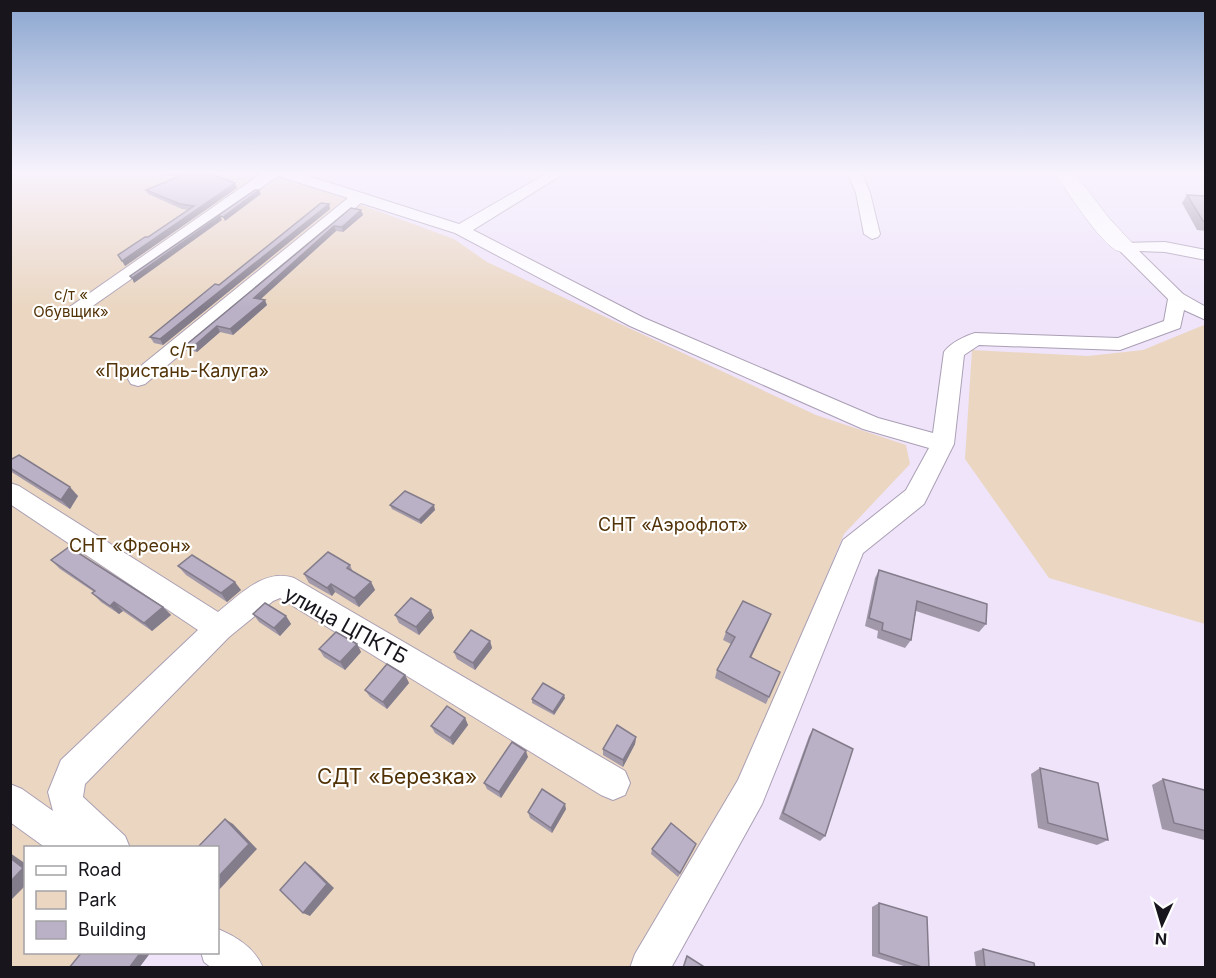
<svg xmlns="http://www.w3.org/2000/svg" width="1216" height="978" font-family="Inter,sans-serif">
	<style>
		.green { fill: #ead6c1 }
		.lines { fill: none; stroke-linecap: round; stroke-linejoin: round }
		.street-casing { stroke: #aa9fb4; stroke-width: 2 }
		.secondary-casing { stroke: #aa9fb4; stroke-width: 1 }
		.street { fill: #fff; fill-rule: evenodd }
		.secondary { fill: #fff; fill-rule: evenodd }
		.wall { fill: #a198aa }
		.shaded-wall { fill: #837c8b }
		.building { fill: #bbb1c6; stroke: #837c8b; stroke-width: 1.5 }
		.labels { text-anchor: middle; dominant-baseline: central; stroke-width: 4.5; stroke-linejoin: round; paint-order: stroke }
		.far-park-label { font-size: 15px; fill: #523307; stroke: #fff }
		.park-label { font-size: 18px; fill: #523307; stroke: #fff }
		.near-street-label { font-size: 21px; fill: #19151d; stroke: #fff }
		.near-park-label { font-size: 21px; fill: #523307; stroke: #fff }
	</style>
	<rect width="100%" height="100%" fill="#efe4fa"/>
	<g class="green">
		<polygon points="11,171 269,171 454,239 487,262 816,415 906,445 910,464 844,534 729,806 633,967 240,967 218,952 218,848 26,848 26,952 86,953 73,967 11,967"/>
		<polygon points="1204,325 1205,326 1205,624 1049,578 965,459 972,350 1088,356 1143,350"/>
	</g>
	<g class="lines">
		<g class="street-casing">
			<g id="street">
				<path d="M265,171H293L459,224L551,171H568L473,230L644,318L878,418L933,433L944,352C950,343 965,336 975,333L1118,338L1164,321L1168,299L1118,249L1116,246L1118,243L1165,242L1206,250V260L1165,252L1139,251L1183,294L1206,307V320L1184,310L1180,328L1120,350L979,345L964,355L954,444L924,504L863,553L762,804L671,968H630L635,954L738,780L843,540L906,490L929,448L863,429L630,326L455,233L361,203L145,384L138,386L131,384L128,379L131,374L348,198L278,176L77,317H63L61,313Z"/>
				<polygon points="847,171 861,171 870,193 880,234 878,237 872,239 864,234 856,193"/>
				<path d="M10,483L19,486L218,612C240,595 264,568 294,578L625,771L630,783L625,795L613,800L601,795L280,598L273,601L229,637L85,784L83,797L125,836L130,848H46L10,822V784L22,789L53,811L48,792L61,760L198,630L10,504Z"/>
				<path d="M218,929C237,937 255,948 263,968H212L204,962L201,952H218Z"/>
			</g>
		</g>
		<g class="secondary-casing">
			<path id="secondary" d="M1053,171H1073L1109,218L1135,246L1132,251C1127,252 1123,253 1118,251C1100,244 1066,189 1053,171Z"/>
		</g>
		<use href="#street" class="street"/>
		<use href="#secondary" class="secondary"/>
	</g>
	<g class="wall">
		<polygon points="146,171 204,171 235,183 237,188 125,266 148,237 189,210 182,209 148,194 146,190 178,177"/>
		<polygon points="1187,195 1206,196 1206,231 1197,230 1182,203"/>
		<polygon points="329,204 330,209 163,345 154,343 150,337"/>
		<polygon points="351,208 361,210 363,215 343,232 336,231 261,299 267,305 233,335 220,332 197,352 189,350 186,345"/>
		<polygon points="10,460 78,496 70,509 13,473 10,471"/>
		<polygon points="390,505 435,510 421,524 392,509"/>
		<polygon points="51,560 163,607 171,615 152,631 123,611 119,614 101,602 92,593 94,592 60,569"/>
		<polygon points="350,565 353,572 371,582 375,590 359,607 335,592 332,596 309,583 304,574"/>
		<polygon points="178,566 241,590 227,602 186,575"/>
		<polygon points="879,570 986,624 979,632 916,611 911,640 905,648 877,638 878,631 865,626 875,578"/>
		<polygon points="431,610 434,618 419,635 399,623 395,615"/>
		<polygon points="253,614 286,616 291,624 280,636 259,622"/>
		<polygon points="771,614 751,657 780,672 766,704 715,678 717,670 731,644 723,640 726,632"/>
		<polygon points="490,641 492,648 475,670 457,659 454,652"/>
		<polygon points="357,644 361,652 345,670 324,657 319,649"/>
		<polygon points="405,675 409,683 387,709 370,697 365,690"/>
		<polygon points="565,698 554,715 532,703 532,699"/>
		<polygon points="465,718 468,725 453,745 435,733 431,726"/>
		<polygon points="813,729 825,836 820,841 779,819 809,736"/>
		<polygon points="636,737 635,744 623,767 603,755 603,749"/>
		<polygon points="528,757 501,798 487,789 484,783"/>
		<polygon points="1040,768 1108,840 1097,845 1038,828 1031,774"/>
		<polygon points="1163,779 1206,793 1206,839 1204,840 1162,829 1152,785"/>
		<polygon points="566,809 552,833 530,818 528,812"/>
		<polygon points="696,844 678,877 651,854 652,849"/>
		<polygon points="879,903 929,968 910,968 872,956 872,907"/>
		<polygon points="983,949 1035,968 976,968 974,952"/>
	</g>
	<g class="shaded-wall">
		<polygon points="235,183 237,188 125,266 122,261"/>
		<polygon points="259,190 261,194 225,221 223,217"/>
		<polygon points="329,204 330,209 163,345 160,339"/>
		<polygon points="361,210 363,215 343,232 342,227"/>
		<polygon points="220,216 222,220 134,283 132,278"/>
		<polygon points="334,226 336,231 256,303 254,298"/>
		<polygon points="265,300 267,305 233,335 230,329"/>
		<polygon points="217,326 220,332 197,352 194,346"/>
		<polygon points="70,487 78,496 70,509 61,500"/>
		<polygon points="434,505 435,510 421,524 419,520"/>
		<polygon points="235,582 241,590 227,602 221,593"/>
		<polygon points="371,582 375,590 359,607 354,598"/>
		<polygon points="331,584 335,592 332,596 327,588"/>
		<polygon points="114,602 123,611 119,614 110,606"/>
		<polygon points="163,607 171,615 152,631 144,623"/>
		<polygon points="431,610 434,618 419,635 416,627"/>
		<polygon points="771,614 768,622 748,664 750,657"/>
		<polygon points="286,616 291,624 280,636 274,628"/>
		<polygon points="490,641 492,648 475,670 473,663"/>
		<polygon points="357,644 361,652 345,670 340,662"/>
		<polygon points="405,675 409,683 387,709 383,702"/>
		<polygon points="564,695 565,698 554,715 553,712"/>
		<polygon points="465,718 468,725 453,745 450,738"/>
		<polygon points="636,737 635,744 623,767 623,760"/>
		<polygon points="526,751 528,757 501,798 499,792"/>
		<polygon points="565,804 566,809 552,833 551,828"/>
		<polygon points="225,819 233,824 257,849 218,891 218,877"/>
		<polygon points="696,844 694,849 678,877 680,873"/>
		<polygon points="10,853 26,864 26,885 10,901"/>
		<polygon points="305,862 311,866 334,888 310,916 303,913"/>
		<polygon points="141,952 151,952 139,968 129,968"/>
	</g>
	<g class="building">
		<polygon points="169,171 204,171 235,183 122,261 118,255 145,237 148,237 194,206 180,204 146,190 185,174"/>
		<polygon points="255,190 259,190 223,217 220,216 132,278 130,276"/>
		<polygon points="1187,195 1206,196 1206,221 1203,221"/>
		<polygon points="321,203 329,204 160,339 150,337 215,284 219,285"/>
		<polygon points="351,208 361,210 342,227 334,226 254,298 265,300 230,329 217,326 194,346 186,345"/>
		<polygon points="19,455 70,487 61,500 10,468 10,460"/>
		<polygon points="405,491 434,505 419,520 390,505"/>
		<polygon points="69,547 163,607 144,623 114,602 110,606 92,593 95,591 51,560"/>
		<polygon points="328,552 350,565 347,568 371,582 354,598 331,584 327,588 304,574"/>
		<polygon points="192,555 235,582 221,593 178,566"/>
		<polygon points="879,570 987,604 986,624 917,601 911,640 882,630 883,623 869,618"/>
		<polygon points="411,598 431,610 416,627 395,615"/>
		<polygon points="743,601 771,614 750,657 780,672 769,697 717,670 735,637 726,632"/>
		<polygon points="265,603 286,616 274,628 253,614"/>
		<polygon points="471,630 490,641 473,663 454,652"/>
		<polygon points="336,632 357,644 340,662 319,649"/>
		<polygon points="387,664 405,675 383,702 365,690"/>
		<polygon points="543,683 564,695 553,712 532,699"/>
		<polygon points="447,706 465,718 450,738 431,726"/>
		<polygon points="617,725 636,737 623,760 603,749"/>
		<polygon points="813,729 853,749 825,836 783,813"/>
		<polygon points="512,742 526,751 499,792 484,783"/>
		<polygon points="1040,768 1098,783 1108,840 1048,823"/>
		<polygon points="1163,779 1204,790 1206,793 1206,831 1174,823"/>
		<polygon points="542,789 565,804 551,828 528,812"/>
		<polygon points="225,819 249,844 218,877 218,848 197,848"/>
		<polygon points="671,823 696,844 680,873 652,849"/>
		<polygon points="10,858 23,868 10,882"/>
		<polygon points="305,862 327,884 303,913 280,890"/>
		<polygon points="879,903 927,917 929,968 925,968 879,953"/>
		<polygon points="983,949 1034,963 1035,968 985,968"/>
		<polygon points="82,952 141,952 129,968 69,968"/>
		<polygon points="687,956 706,968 683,968"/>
	</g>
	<linearGradient id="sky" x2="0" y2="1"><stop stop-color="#8aa5cf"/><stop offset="0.56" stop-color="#f8f3fd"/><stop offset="1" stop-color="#f8f3fd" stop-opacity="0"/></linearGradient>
	<rect width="1216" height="308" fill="url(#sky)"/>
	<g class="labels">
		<g class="far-park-label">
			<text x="71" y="294">с/т «<tspan x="71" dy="17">Обувщик»</tspan></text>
		</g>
		<g class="park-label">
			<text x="182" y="349">с/т<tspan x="182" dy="21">«Пристань-Калуга»</tspan></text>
			<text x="673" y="524">СНТ «Аэрофлот»</text>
			<text x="130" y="545">СНТ «Фреон»</text>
		</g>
		<g class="near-street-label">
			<text transform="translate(346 625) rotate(29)">улица ЦПКТБ</text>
		</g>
		<g class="near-park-label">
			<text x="397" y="776">СДТ «Березка»</text>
		</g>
	</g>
	<rect width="1216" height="978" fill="none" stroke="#19151d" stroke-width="24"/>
	<rect x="24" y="846" width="195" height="108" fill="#ffffff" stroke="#a3a1a5" stroke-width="1.5"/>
	<rect x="36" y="866" width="30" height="9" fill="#ffffff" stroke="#a3a1a5" stroke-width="1.5"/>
	<text x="78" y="876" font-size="18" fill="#19151d">Road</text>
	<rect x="36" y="891" width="30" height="18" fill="#ead6c1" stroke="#a3a1a5" stroke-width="1.5"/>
	<text x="78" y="906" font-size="18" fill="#19151d">Park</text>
	<rect x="36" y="921" width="30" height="18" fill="#bbb1c6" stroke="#a3a1a5" stroke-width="1.5"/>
	<text x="78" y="936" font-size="18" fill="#19151d">Building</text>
	<g transform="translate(1162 924) rotate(184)" stroke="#ffffff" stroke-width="4.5" paint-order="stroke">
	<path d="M0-4.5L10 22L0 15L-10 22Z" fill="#19151d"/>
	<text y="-9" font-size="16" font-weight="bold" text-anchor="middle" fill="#19151d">N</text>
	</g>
</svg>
